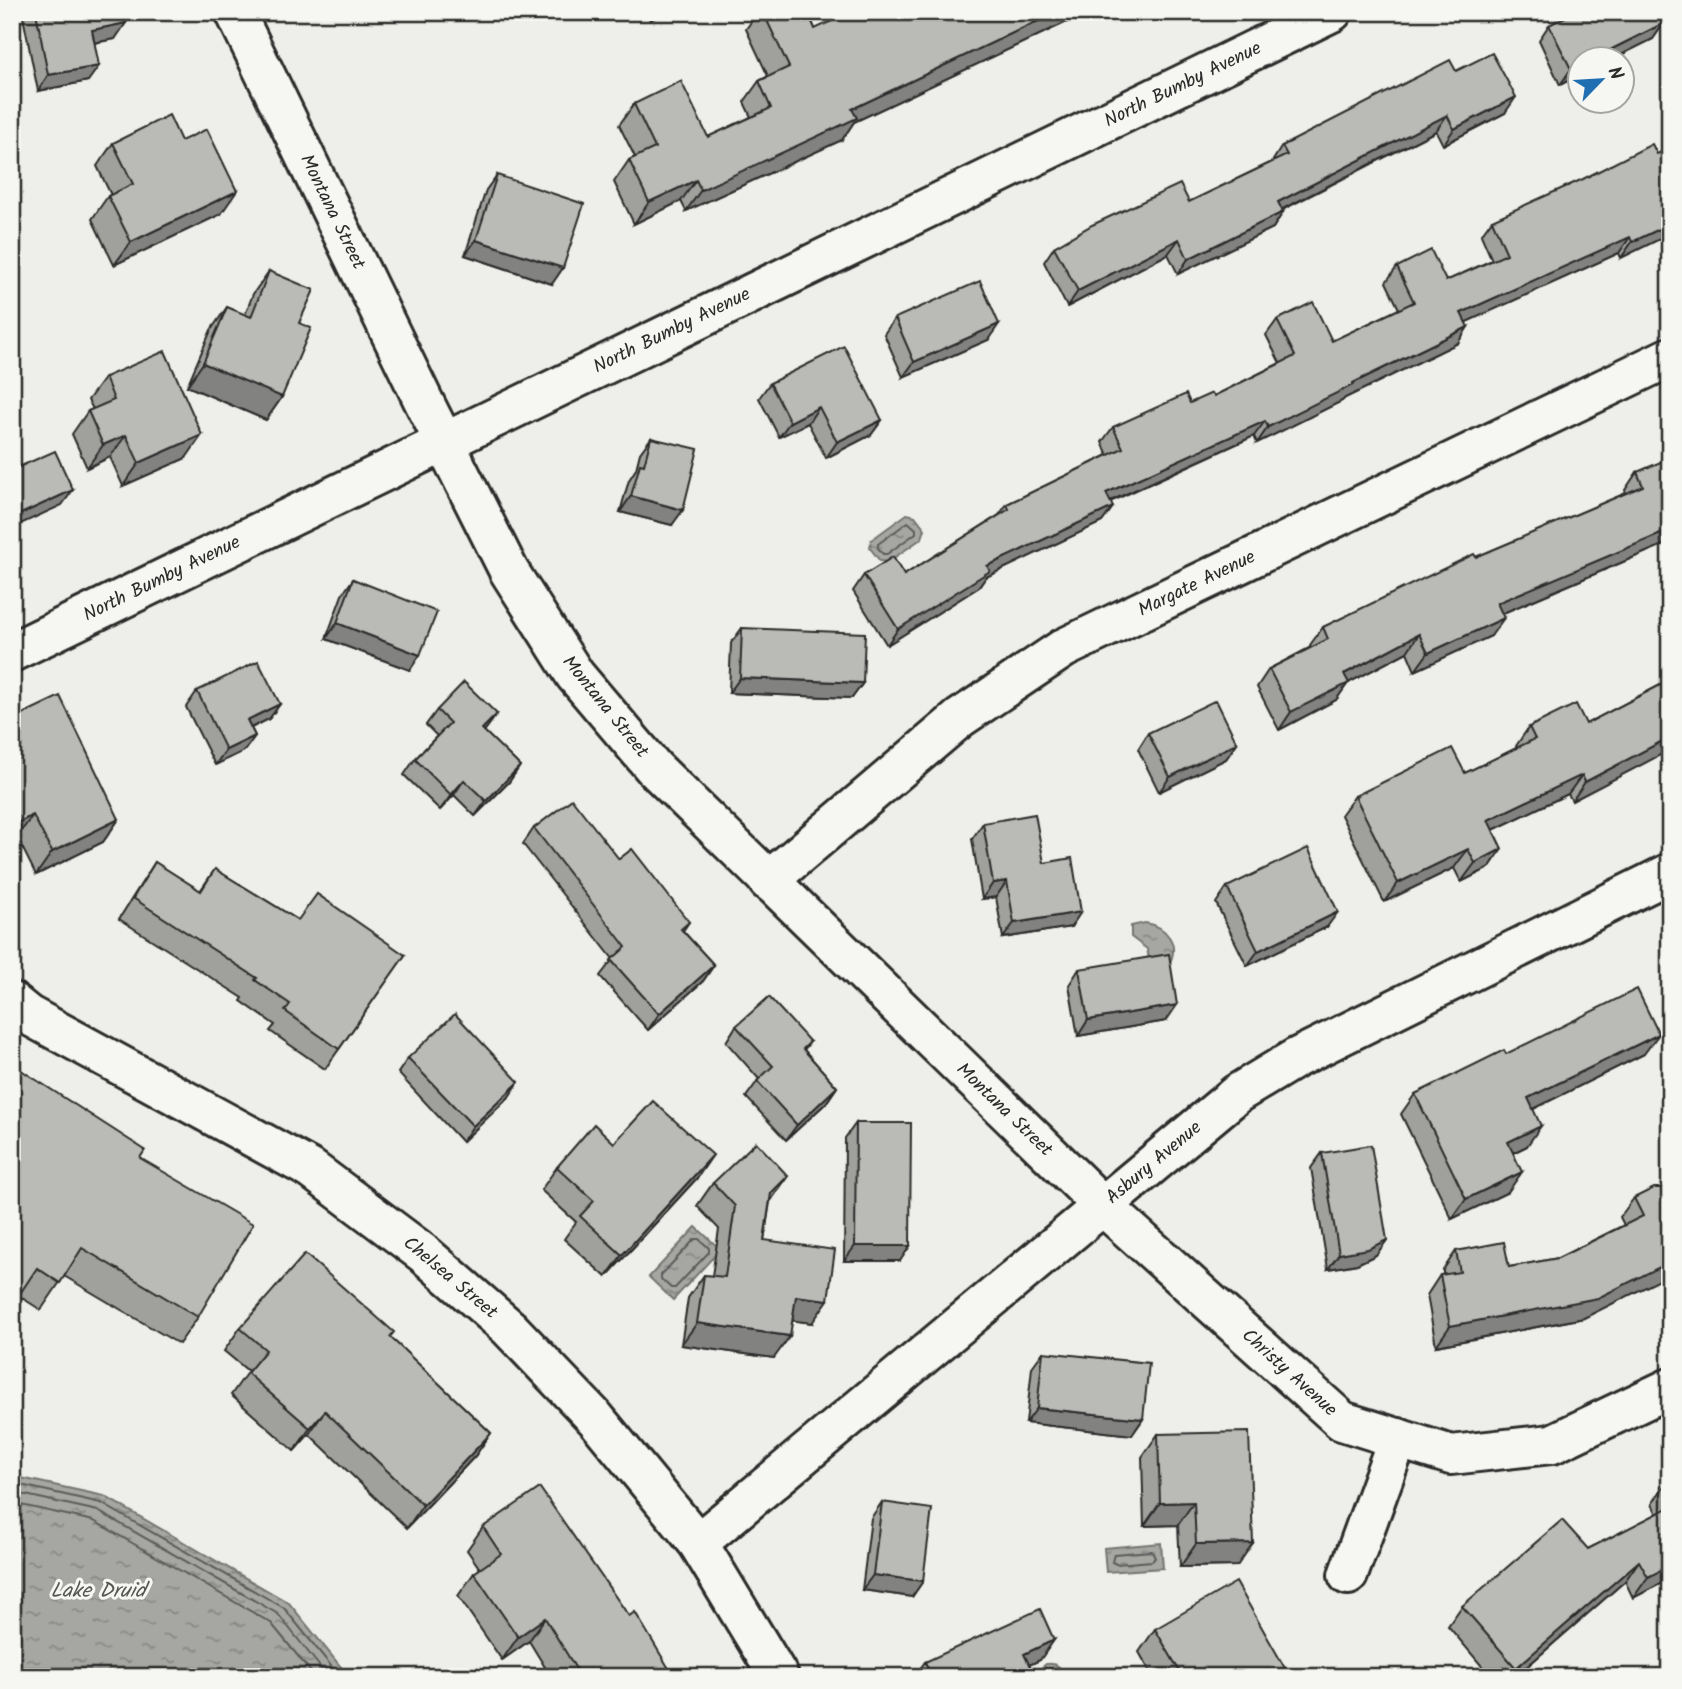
<svg xmlns="http://www.w3.org/2000/svg" width="1682" height="1689" font-family="Kalam,sans-serif">
	<style>
		.water { fill: url(#water-ripples); stroke: #757573; stroke-width: 2 }
		.lines { fill: none; stroke-linecap: round; stroke-linejoin: round }
		.shore { stroke: #5c5c5b; stroke-width: 2 }
		.minor-casing { stroke: #2b2b2b; stroke-width: 44 }
		.tertiary-casing { stroke: #2b2b2b; stroke-width: 44 }
		.minor { stroke: #f6f6f2; stroke-width: 38 }
		.tertiary { stroke: #f6f6f2; stroke-width: 38 }
		.wall { fill: #a0a09d; stroke: #2b2b2b; stroke-width: 2 }
		.shaded-wall { fill: #828280; stroke: #2b2b2b; stroke-width: 2 }
		.building { fill: #babab7; stroke: #2b2b2b; stroke-width: 2 }
		.labels { text-anchor: middle; dominant-baseline: central; stroke-width: 6; stroke-linejoin: round; paint-order: stroke }
		.street-label { font-size: 19px; fill: #2b2b2b; stroke: #f6f6f2 }
		.water-label { font-size: 21px; font-style: italic; fill: #565655; stroke: #f6f6f2 }
	</style>
	<defs>
		<pattern id="water-ripples" width="26" height="14" patternUnits="userSpaceOnUse" patternTransform="scale(1.75)"><rect width="26" height="14" fill="#a6a6a3"/><path d="M2 4q2-2 4 0t4 0M15 11q2-2 4 0t4 0" fill="none" stroke="#878785"/></pattern>
	</defs>
	<rect width="100%" height="100%" fill="#eeeeea"/>
	<filter id="ink" filterUnits="userSpaceOnUse"><feTurbulence type="fractalNoise" baseFrequency=".0143" numOctaves="2"/><feDisplacementMap in="SourceGraphic" scale="14" xChannelSelector="R" yChannelSelector="G"/><feConvolveMatrix kernelMatrix="1 2 1 2 8 2 1 2 1" color-interpolation-filters="sRGB"/></filter>
	<g filter="url(#ink)">
		<g class="water">
			<polygon points="907,514 915,516 925,529 922,538 888,562 880,561 870,548 871,540"/>
			<path d="M1145,923C1167,926 1181,945 1168,966L1149,959L1147,949L1131,937V926Z"/>
			<polygon points="696,1227 718,1247 717,1253 673,1300 649,1277"/>
			<polygon points="12,1476 104,1496 289,1603 349,1677 12,1677"/>
			<polygon points="1161,1543 1163,1568 1106,1572 1104,1548"/>
			<path d="M1046,1664C1057,1663 1061,1667 1066,1677H1037L1039,1670Z"/>
		</g>
		<g class="lines">
			<g class="shore">
				<polygon points="908,522 916,529 916,533 887,554 883,554 878,548 878,544"/>
				<polygon points="695,1239 699,1239 709,1248 709,1252 675,1288 671,1288 661,1279 661,1275"/>
				<polyline points="12,1483 101,1503 284,1608 340,1677"/>
				<polyline points="12,1492 98,1511 278,1614 328,1677"/>
				<polyline points="12,1503 94,1521 271,1623 315,1677"/>
				<polygon points="1152,1551 1155,1558 1152,1561 1116,1564 1112,1562 1114,1554"/>
			</g>
			<g class="minor-casing">
				<g id="minor">
					<polyline points="235,12 423,400 509,571 575,675 654,768 1103,1206 1342,1421 1451,1455 1552,1444 1670,1388"/>
					<polyline points="768,881 960,718 1064,648 1670,357"/>
					<polyline points="698,1543 1238,1093 1296,1058 1670,873"/>
					<polyline points="1348,1575 1398,1438"/>
				</g>
			</g>
			<g class="tertiary-casing">
				<g id="tertiary">
					<polyline points="12,652 1332,12"/>
					<polyline points="12,1002 28,1015 311,1169 423,1253 509,1328 596,1419 698,1543 779,1677"/>
				</g>
			</g>
			<use href="#minor" class="minor"/>
			<use href="#tertiary" class="tertiary"/>
		</g>
		<g class="wall">
			<polygon points="22,12 124,12 115,39 94,43 88,81 38,91"/>
			<polygon points="646,12 666,12 650,20"/>
			<polygon points="758,12 808,12 815,29 1069,21 854,122 842,140 686,211 681,201 634,224 614,182 629,160 635,157 619,125 634,104 708,137 751,117 744,102 759,81 768,76 746,29"/>
			<polygon points="1664,23 1653,39 1560,85 1539,40 1549,25"/>
			<polygon points="1456,71 1505,113 1443,145 1436,131 1282,210 1283,212 1273,228 1178,274 1168,254 1067,307 1044,262 1054,247 1189,202 1272,162 1282,146"/>
			<polygon points="181,141 221,214 114,265 92,219 108,196 111,195 97,166 113,143"/>
			<polygon points="497,175 552,284 465,255 486,190"/>
			<polygon points="1492,220 1670,234 1621,258 1619,253 1466,322 1458,343 1345,398 1342,401 1257,443 1254,436 1110,502 1113,507 1102,522 986,577 979,587 887,645 853,591 864,575 904,575 999,515 1007,504 1108,455 1102,442 1113,427 1214,396 1280,363 1266,335 1277,320 1332,341 1399,309 1386,282 1397,267 1446,281 1492,260 1481,235"/>
			<polygon points="269,271 299,323 282,397 266,420 187,386 211,330 227,307 245,315 253,294"/>
			<polygon points="895,318 988,340 903,377 884,334"/>
			<polygon points="105,377 186,458 123,486 110,457 87,468 72,434 88,411 93,409 88,400"/>
			<polygon points="770,383 882,420 871,435 826,458 808,423 779,437 759,398"/>
			<polygon points="651,438 672,525 620,512 629,480 636,469 640,453"/>
			<polygon points="1637,472 1670,542 1501,614 1491,636 1415,671 1407,652 1348,683 1336,700 1279,730 1257,687 1269,669 1311,647 1310,645 1323,627 1476,557 1626,493 1625,490"/>
			<polygon points="353,579 410,670 326,639 342,595"/>
			<polygon points="742,628 863,683 852,698 729,693 731,643"/>
			<polygon points="1670,680 1572,801 1568,794 1493,830 1502,849 1489,868 1461,882 1454,868 1384,902 1341,815 1355,796 1465,773 1517,748 1516,746 1529,727 1586,724"/>
			<polygon points="197,691 280,704 269,719 251,728 255,736 244,751 215,765 186,707"/>
			<polygon points="437,710 497,714 484,731 520,766 509,782 475,816 454,795 440,810 404,775 415,759 437,736 426,725"/>
			<polygon points="12,719 119,819 103,842 36,875 17,837 12,840"/>
			<polygon points="1148,733 1237,743 1226,759 1159,792 1138,749"/>
			<polygon points="983,823 1044,863 1071,927 1003,938 996,897 982,899 972,839"/>
			<polygon points="534,828 619,859 689,922 683,931 714,965 703,981 648,1030 600,976 613,959 523,844"/>
			<polygon points="155,862 200,891 215,869 298,920 405,955 325,1069 270,1031 275,1025 241,1001 243,998 119,919"/>
			<polygon points="1227,887 1327,927 1247,966 1216,903"/>
			<polygon points="1079,969 1166,1021 1078,1036 1069,985"/>
			<polygon points="736,1026 810,1042 804,1050 837,1087 826,1103 786,1140 746,1097 759,1079 726,1042"/>
			<polygon points="1506,1054 1644,1054 1533,1109 1527,1146 1513,1153 1508,1192 1452,1219 1401,1114 1415,1094"/>
			<polygon points="408,1058 508,1098 462,1142 398,1073"/>
			<polygon points="21,1070 140,1158 198,1317 179,1344 64,1276 41,1310 19,1296 12,1305 12,1082"/>
			<polygon points="856,1123 900,1261 844,1261 845,1138"/>
			<polygon points="614,1143 697,1178 606,1277 564,1239 576,1222 541,1190 557,1167"/>
			<polygon points="1322,1153 1387,1240 1376,1255 1357,1264 1328,1269 1311,1168"/>
			<polygon points="713,1183 772,1199 770,1202 764,1240 812,1323 792,1320 774,1358 681,1345 688,1298 704,1275 712,1276 719,1229 697,1206"/>
			<polygon points="1666,1188 1584,1318 1436,1346 1427,1295 1440,1275 1443,1275 1443,1270 1456,1251 1509,1267 1558,1258 1624,1225 1620,1217 1634,1198"/>
			<polygon points="240,1328 390,1337 491,1433 475,1456 407,1528 309,1434 294,1451 231,1395 248,1371 224,1351"/>
			<polygon points="1043,1352 1143,1419 1132,1435 1026,1423 1032,1367"/>
			<polygon points="1158,1434 1237,1566 1180,1567 1178,1525 1144,1526 1142,1457"/>
			<polygon points="1670,1481 1670,1579 1633,1598 1625,1581 1515,1677 1491,1677 1448,1626 1462,1606 1588,1549 1657,1514 1652,1504 1666,1483"/>
			<polygon points="882,1502 923,1581 912,1597 862,1590 871,1518"/>
			<polygon points="483,1527 629,1616 674,1677 551,1677 529,1641 502,1660 458,1596 474,1573 480,1569 467,1550"/>
			<polygon points="1155,1629 1290,1677 1153,1677 1139,1652"/>
			<polygon points="1054,1640 1040,1660 1029,1665 1035,1677 914,1677 925,1662"/>
		</g>
		<g class="shaded-wall">
			<polygon points="656,12 666,12 650,20"/>
			<polygon points="1057,12 1076,12 1069,21 854,122 842,140 686,211 701,190 852,109"/>
			<polygon points="126,23 115,39 81,45 92,30"/>
			<polygon points="1664,23 1653,39 1611,60 1590,60"/>
			<polygon points="1580,64 1580,74 1560,85 1571,69"/>
			<polygon points="99,66 88,81 38,91 48,75"/>
			<polygon points="1516,97 1505,113 1443,145 1454,129"/>
			<polygon points="1447,115 1436,131 1267,217 1278,202"/>
			<polygon points="696,180 681,201 634,224 649,202"/>
			<polygon points="237,191 221,214 114,265 131,242"/>
			<polygon points="1283,212 1273,228 1178,274 1188,259"/>
			<polygon points="1670,224 1670,234 1621,258 1632,242"/>
			<polygon points="1630,237 1619,253 1451,329 1461,313"/>
			<polygon points="1179,239 1168,254 1067,307 1078,291"/>
			<polygon points="476,240 563,268 552,284 465,255"/>
			<polygon points="999,324 988,340 903,377 914,362"/>
			<polygon points="1468,327 1458,343 1345,398 1342,401 1257,443 1268,427 1353,383"/>
			<polygon points="203,363 282,397 266,420 187,386"/>
			<polygon points="819,407 808,423 779,437 790,422"/>
			<polygon points="882,420 871,435 826,458 837,442"/>
			<polygon points="1265,421 1254,436 1095,508 1106,493"/>
			<polygon points="126,435 110,457 87,468 103,445"/>
			<polygon points="202,435 186,458 123,486 139,463"/>
			<polygon points="73,490 62,505 12,528 12,518"/>
			<polygon points="631,496 683,510 672,525 620,512"/>
			<polygon points="1113,507 1102,522 986,577 979,587 887,645 898,629 987,566"/>
			<polygon points="1670,530 1670,542 1484,621 1497,603"/>
			<polygon points="1504,618 1491,636 1415,671 1428,653"/>
			<polygon points="337,623 420,655 410,670 326,639"/>
			<polygon points="1419,634 1407,652 1348,683 1336,700 1279,730 1291,712 1344,674"/>
			<polygon points="740,678 863,683 852,698 729,693"/>
			<polygon points="280,704 269,719 236,735 247,720"/>
			<polygon points="497,714 486,729 471,744 482,729"/>
			<polygon points="255,736 244,751 215,765 226,750"/>
			<polygon points="1670,737 1670,750 1572,801 1585,782"/>
			<polygon points="1237,743 1226,759 1159,792 1170,777"/>
			<polygon points="520,766 509,782 475,816 486,801"/>
			<polygon points="1582,775 1568,794 1474,839 1488,820"/>
			<polygon points="464,780 454,795 440,810 451,795"/>
			<polygon points="33,815 17,837 12,840 13,825"/>
			<polygon points="119,819 103,842 36,875 52,852"/>
			<polygon points="1468,849 1454,868 1384,902 1398,883"/>
			<polygon points="1502,849 1489,868 1461,882 1475,863"/>
			<polygon points="1007,881 996,897 982,899 993,883"/>
			<polygon points="1081,912 1071,927 1003,938 1014,923"/>
			<polygon points="1338,912 1327,927 1247,966 1258,951"/>
			<polygon points="714,965 703,981 648,1030 659,1014"/>
			<polygon points="1177,1005 1166,1021 1078,1036 1088,1020"/>
			<polygon points="1659,1034 1644,1054 1513,1119 1528,1098"/>
			<polygon points="519,1082 508,1098 462,1142 473,1126"/>
			<polygon points="837,1087 826,1103 786,1140 797,1125"/>
			<polygon points="1541,1126 1527,1146 1494,1162 1508,1142"/>
			<polygon points="713,1155 697,1178 606,1277 622,1255"/>
			<polygon points="1522,1172 1508,1192 1452,1219 1466,1199"/>
			<polygon points="788,1176 772,1199 755,1216 771,1193"/>
			<polygon points="1387,1240 1376,1255 1357,1264 1328,1269 1339,1254"/>
			<polygon points="855,1246 910,1246 900,1261 844,1261"/>
			<polygon points="1670,1262 1670,1275 1584,1318 1436,1346 1450,1326"/>
			<polygon points="796,1296 828,1300 812,1323 780,1319"/>
			<polygon points="697,1323 790,1336 774,1358 681,1345"/>
			<polygon points="1037,1408 1143,1419 1132,1435 1026,1423"/>
			<polygon points="325,1411 309,1434 294,1451 310,1428"/>
			<polygon points="491,1433 475,1456 407,1528 423,1505"/>
			<polygon points="1194,1502 1178,1525 1144,1526 1160,1503"/>
			<polygon points="1253,1543 1237,1566 1180,1567 1196,1544"/>
			<polygon points="1639,1561 1625,1581 1515,1677 1509,1677 1516,1668"/>
			<polygon points="1670,1566 1670,1579 1633,1598 1648,1577"/>
			<polygon points="873,1575 923,1581 912,1597 862,1590"/>
			<polygon points="545,1618 529,1641 502,1660 518,1637"/>
			<polygon points="1054,1640 1040,1660 1010,1674 1024,1654"/>
		</g>
		<g class="building">
			<polygon points="36,12 124,12 126,23 92,30 99,66 48,75"/>
			<polygon points="763,12 808,12 815,29 851,12 1057,12 852,109 857,118 701,190 696,180 649,202 629,160 655,148 634,104 681,81 708,137 771,108 759,81 789,67"/>
			<polygon points="1575,12 1658,12 1664,23 1590,60 1580,60 1580,64 1571,69 1549,25"/>
			<polygon points="1492,53 1516,97 1454,129 1447,115 1278,202 1283,212 1188,259 1179,239 1078,291 1054,247 1092,225 1180,184 1189,202 1287,155 1282,146 1450,60 1456,71"/>
			<polygon points="169,115 181,141 207,129 237,191 131,242 108,196 133,184 113,143"/>
			<polygon points="1652,144 1657,154 1670,148 1670,224 1632,242 1630,237 1461,313 1468,327 1353,383 1353,385 1268,427 1265,421 1106,493 1113,507 987,566 990,571 898,629 864,575 893,557 904,575 1009,509 1007,504 1123,448 1113,427 1186,394 1190,403 1212,393 1214,396 1295,356 1277,320 1313,302 1332,341 1414,302 1397,267 1431,250 1446,281 1507,254 1492,220 1583,179"/>
			<polygon points="497,175 584,204 563,268 476,240"/>
			<polygon points="269,271 314,290 299,323 311,328 282,397 203,363 227,307 251,317"/>
			<polygon points="980,281 999,324 914,362 895,318"/>
			<polygon points="844,346 882,420 837,442 819,407 790,422 770,383"/>
			<polygon points="165,351 202,435 139,463 126,435 103,445 88,411 114,400 105,377"/>
			<polygon points="651,438 698,449 683,510 631,496 640,464 644,465"/>
			<polygon points="55,451 73,490 12,518 12,470"/>
			<polygon points="1670,458 1670,530 1497,603 1504,618 1428,653 1419,634 1344,674 1349,683 1291,712 1269,669 1328,639 1323,627 1474,554 1476,557 1643,486 1637,472"/>
			<polygon points="353,579 437,612 420,655 337,623"/>
			<polygon points="742,628 865,633 863,683 740,678"/>
			<polygon points="258,661 280,704 247,720 255,736 226,750 197,691"/>
			<polygon points="1670,680 1670,737 1585,782 1582,775 1488,820 1502,849 1475,863 1468,849 1398,883 1355,796 1452,748 1465,773 1535,739 1529,727 1576,704 1586,724"/>
			<polygon points="464,682 497,714 482,729 520,766 486,801 464,780 451,795 415,759 450,723 437,710"/>
			<polygon points="60,696 119,819 52,852 33,815 13,825 12,823 12,719"/>
			<polygon points="1216,700 1237,743 1170,777 1148,733"/>
			<polygon points="572,799 619,859 632,849 689,922 681,929 714,965 659,1014 611,960 626,947 534,828"/>
			<polygon points="1035,814 1044,863 1072,858 1081,912 1014,923 1007,881 993,883 983,823"/>
			<polygon points="1308,848 1338,912 1258,951 1227,887"/>
			<polygon points="155,862 201,891 215,869 298,920 317,894 405,955 339,1049 285,1011 290,1004 255,980 257,978 133,898"/>
			<polygon points="1169,954 1177,1005 1088,1020 1079,969"/>
			<polygon points="1637,989 1659,1034 1528,1098 1541,1126 1508,1142 1522,1172 1466,1199 1415,1094 1504,1050 1506,1054"/>
			<polygon points="769,997 810,1042 803,1049 837,1087 797,1125 757,1081 773,1066 736,1026"/>
			<polygon points="455,1014 519,1082 473,1126 408,1058"/>
			<polygon points="21,1070 145,1150 140,1158 253,1224 198,1317 82,1248 60,1283 37,1268 21,1292 12,1287 12,1083"/>
			<polygon points="653,1101 713,1155 622,1255 580,1216 594,1201 557,1167 594,1124 614,1143"/>
			<polygon points="856,1123 911,1123 910,1246 855,1246"/>
			<polygon points="756,1142 788,1176 771,1193 764,1240 835,1250 828,1300 796,1296 790,1336 697,1323 704,1275 725,1277 735,1206 713,1183"/>
			<polygon points="1371,1145 1387,1240 1368,1249 1339,1254 1322,1153"/>
			<polygon points="1654,1188 1666,1188 1670,1194 1670,1262 1598,1298 1450,1326 1440,1275 1460,1272 1456,1251 1504,1242 1509,1267 1558,1258 1643,1216 1634,1198"/>
			<polygon points="305,1254 394,1332 390,1337 491,1433 423,1505 325,1411 310,1428 247,1373 266,1350 240,1328"/>
			<polygon points="1043,1352 1149,1363 1143,1419 1037,1408"/>
			<polygon points="1249,1432 1253,1543 1196,1544 1194,1502 1160,1503 1158,1434"/>
			<polygon points="1670,1481 1670,1490 1666,1483"/>
			<polygon points="540,1488 629,1616 635,1612 674,1677 581,1677 545,1618 518,1637 474,1573 501,1554 483,1527"/>
			<polygon points="882,1502 932,1509 923,1581 873,1575"/>
			<polygon points="1670,1507 1670,1566 1648,1577 1639,1561 1516,1668 1462,1606 1562,1520 1588,1549"/>
			<polygon points="1236,1582 1290,1677 1221,1677 1219,1673 1212,1677 1183,1677 1155,1629"/>
			<polygon points="1040,1609 1054,1640 1024,1654 1035,1677 932,1677 925,1662"/>
			<polygon points="1435,1672 1436,1677 1376,1677"/>
		</g>
	</g>
	<g class="labels">
		<g class="street-label">
			<text transform="translate(1183 85) rotate(-26)">North Bumby Avenue</text>
			<text transform="translate(332 212) rotate(64)">Montana Street</text>
			<text transform="translate(672 331) rotate(-26)">North Bumby Avenue</text>
			<text transform="translate(162 579) rotate(-26)">North Bumby Avenue</text>
			<text transform="translate(1197 584) rotate(-26)">Margate Avenue</text>
			<text transform="translate(605 707) rotate(51)">Montana Street</text>
			<text transform="translate(1004 1110) rotate(44)">Montana Street</text>
			<text transform="translate(1154 1163) rotate(-40)">Asbury Avenue</text>
			<text transform="translate(450 1278) rotate(40)">Chelsea Street</text>
			<text transform="translate(1289 1373) rotate(42)">Christy Avenue</text>
		</g>
		<g class="water-label">
			<text x="98" y="1591">Lake Druid</text>
		</g>
	</g>
	<rect width="1682" height="1689" fill="none" stroke="#f6f6f2" stroke-width="42"/>
	<rect x="21" y="21" width="1640" height="1647" fill="none" stroke="#2b2b2b" stroke-width="2.5" filter="url(#ink)"/>
	<g transform="translate(1601 80) rotate(65)"><circle r="33" fill="#f6f6f2" stroke="#a5a5a2" stroke-width="2"/>
	<path d="M0-5L12 26L0 18L-12 26Z" fill="#1f6fb2"/>
	<text y="-10" font-size="19" font-weight="bold" text-anchor="middle" fill="#2b2b2b">N</text>
	</g>
</svg>
